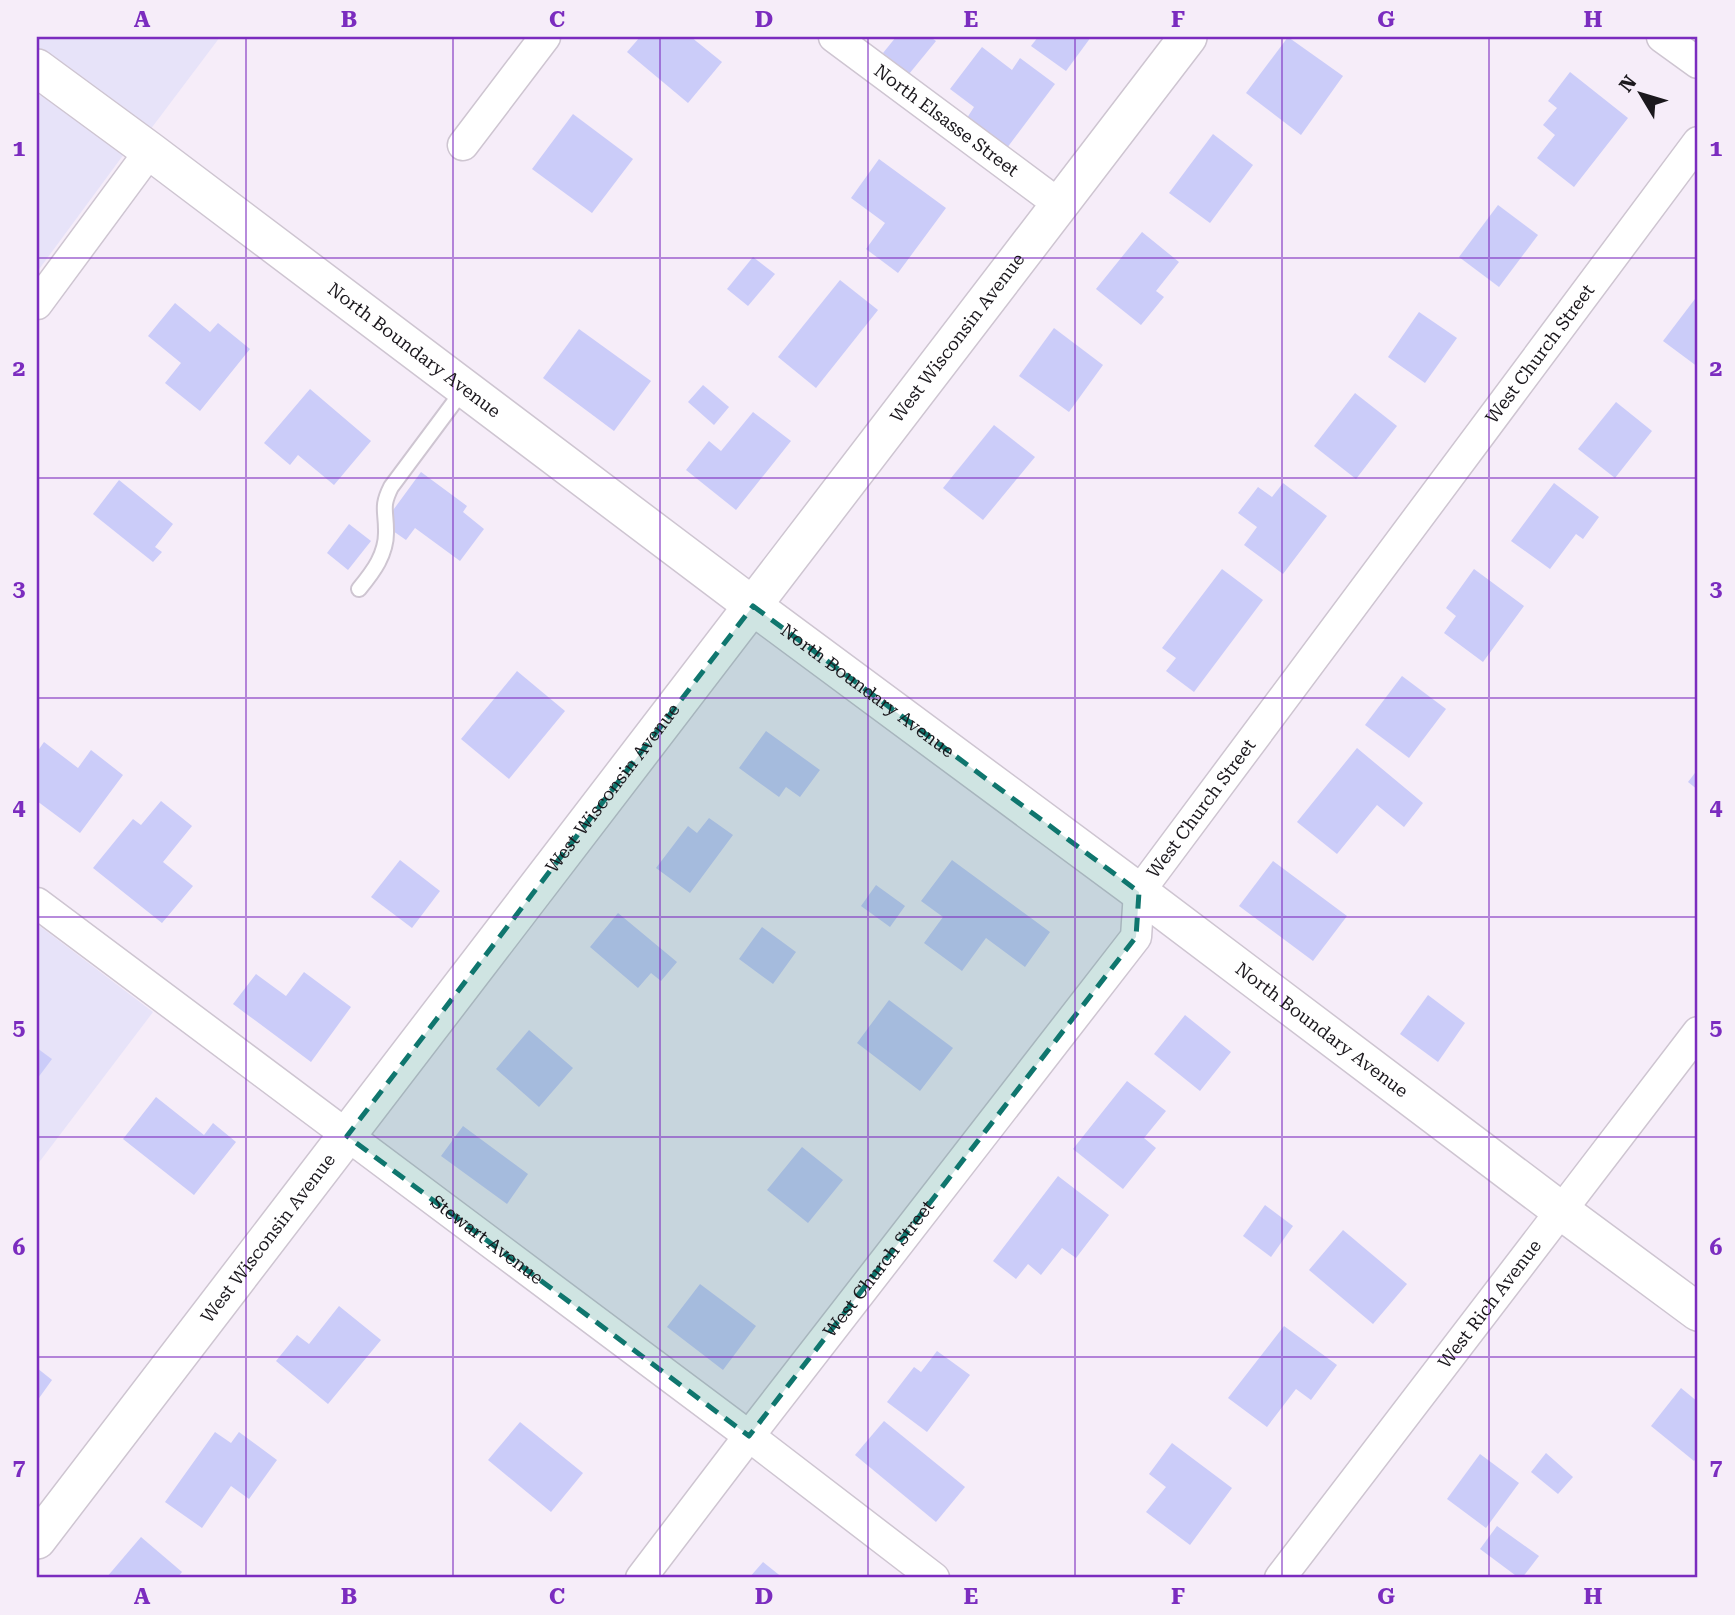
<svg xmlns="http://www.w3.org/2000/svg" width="1735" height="1615" viewBox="0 0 1735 1615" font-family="'Roboto Serif',serif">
  <rect width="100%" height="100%" fill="#f6edf9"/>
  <g fill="#e7e3f9">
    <polygon points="37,37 220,37 150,130 37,47"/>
    <polygon points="37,89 124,154 37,272"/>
    <polygon points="37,924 153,1012 37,1165"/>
  </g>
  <g fill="#cbccf9">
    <polygon points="640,37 691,37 722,62 688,103 627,52"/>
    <polygon points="896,37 930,37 936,41 909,74 883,53"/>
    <polygon points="1038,37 1091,37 1066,71 1031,46"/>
    <polygon points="1288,37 1343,76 1301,135 1246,93"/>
    <polygon points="982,47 1012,70 1020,58 1055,84 1007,148 967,118 974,107 950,89"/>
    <polygon points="1570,72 1628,118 1574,187 1537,158 1555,135 1543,125 1557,108 1548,101"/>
    <polygon points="573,114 633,159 592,213 532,169"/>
    <polygon points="1213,134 1253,165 1210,223 1169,193"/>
    <polygon points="879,159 946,208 898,273 866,249 885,223 851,198"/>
    <polygon points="1498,205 1538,235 1499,287 1459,257"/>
    <polygon points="1142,232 1179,262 1156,291 1164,297 1141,325 1096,289"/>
    <polygon points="753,257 775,274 748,306 727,289"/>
    <polygon points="840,280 878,310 816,388 778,357"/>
    <polygon points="1698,295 1698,367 1663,341"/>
    <polygon points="175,303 210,332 218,323 250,349 200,411 165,383 181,363 148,336"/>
    <polygon points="1419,312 1457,338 1425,383 1388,357"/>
    <polygon points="1054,328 1103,365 1069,412 1019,376"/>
    <polygon points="579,329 651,381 614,431 543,378"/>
    <polygon points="703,385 729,407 714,425 688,402"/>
    <polygon points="310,389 371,441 334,485 298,455 290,465 264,443"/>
    <polygon points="1355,393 1397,426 1356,479 1314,446"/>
    <polygon points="1616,402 1652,431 1615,478 1578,449"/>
    <polygon points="753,412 791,441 736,510 686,470 709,441 721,451"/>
    <polygon points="994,425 1035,457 983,520 943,488"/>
    <polygon points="421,472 467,506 463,512 484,529 460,561 415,528 406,540 383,524"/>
    <polygon points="119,480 173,524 155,547 162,552 153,562 93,514"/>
    <polygon points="1283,483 1327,516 1283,574 1244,545 1257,527 1238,513 1258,487 1272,497"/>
    <polygon points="1554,483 1599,517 1583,539 1576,534 1550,569 1511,541"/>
    <polygon points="349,524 371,541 348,570 327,553"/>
    <polygon points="1222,569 1263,600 1194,692 1166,671 1176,658 1162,648"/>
    <polygon points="1474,569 1524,606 1483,662 1444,633 1456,616 1446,608"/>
    <polygon points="517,671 565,711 509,779 461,739"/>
    <polygon points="1402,676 1446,709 1409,758 1365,725"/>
    <polygon points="766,731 820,770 800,797 786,787 779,797 739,768"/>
    <polygon points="44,742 78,768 91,750 123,775 80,833 37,801 37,752"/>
    <polygon points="1357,748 1423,803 1404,827 1377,805 1337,854 1297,822"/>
    <polygon points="1698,769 1698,790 1688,782"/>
    <polygon points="161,801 192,826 163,862 193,886 162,923 93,868 133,819 141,825"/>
    <polygon points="709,818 733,835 690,893 656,868 688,826 697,833"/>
    <polygon points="400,860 440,891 412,928 371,897"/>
    <polygon points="952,860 1050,932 1025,967 986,938 962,971 924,943 943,917 921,901"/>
    <polygon points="1273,861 1347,916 1313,961 1239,906"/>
    <polygon points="876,885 905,906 890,927 861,906"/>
    <polygon points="618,913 677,962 661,981 651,973 638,988 590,947"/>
    <polygon points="762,927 796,952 773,984 739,959"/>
    <polygon points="304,972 351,1007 311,1062 233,1004 256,974 286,996"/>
    <polygon points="1428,995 1465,1023 1438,1062 1400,1034"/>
    <polygon points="889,1000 953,1048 920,1091 857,1043"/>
    <polygon points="1185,1015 1231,1052 1200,1091 1154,1054"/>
    <polygon points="529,1030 573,1068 539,1107 496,1069"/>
    <polygon points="37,1048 52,1059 37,1079"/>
    <polygon points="1127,1081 1166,1111 1144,1138 1156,1148 1123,1189 1073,1149"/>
    <polygon points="156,1097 204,1135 213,1123 236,1142 194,1195 123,1139"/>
    <polygon points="463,1126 528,1174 507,1204 441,1156"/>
    <polygon points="802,1147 843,1180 808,1223 767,1190"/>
    <polygon points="1058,1176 1109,1215 1076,1258 1062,1248 1041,1275 1028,1264 1016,1279 993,1261"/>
    <polygon points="1265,1205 1293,1226 1271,1257 1243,1236"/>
    <polygon points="1343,1230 1407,1284 1373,1324 1309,1270"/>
    <polygon points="700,1284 756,1326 723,1370 667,1327"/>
    <polygon points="339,1306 381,1340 328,1404 276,1361 297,1335 309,1344"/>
    <polygon points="1284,1326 1337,1365 1311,1400 1296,1389 1267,1427 1228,1398"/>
    <polygon points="937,1351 970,1375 927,1432 887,1402 914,1367 921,1372"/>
    <polygon points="37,1368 52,1380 37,1401"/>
    <polygon points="1681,1388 1698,1402 1698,1456 1694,1461 1651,1426"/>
    <polygon points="884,1421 965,1487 936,1522 855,1455"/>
    <polygon points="520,1422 583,1473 551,1512 488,1460"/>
    <polygon points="215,1432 231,1443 239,1432 277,1460 249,1499 231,1486 202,1528 165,1502"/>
    <polygon points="1172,1443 1232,1488 1190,1545 1146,1512 1166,1487 1149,1474"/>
    <polygon points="1546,1453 1573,1477 1558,1494 1531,1472"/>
    <polygon points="1480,1454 1519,1483 1486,1528 1447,1499"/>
    <polygon points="1497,1526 1539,1556 1522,1578 1519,1578 1480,1549"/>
    <polygon points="141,1537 182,1572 177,1578 106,1578"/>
    <polygon points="763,1562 783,1578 749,1578"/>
  </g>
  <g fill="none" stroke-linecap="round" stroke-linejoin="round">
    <g stroke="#cec5d1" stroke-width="18">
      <path id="service" d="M359 589C373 572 387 554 386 530 386 510 381 507 391 487L464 389"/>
    </g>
    <g stroke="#cec5d1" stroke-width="33">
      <g id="minor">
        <path id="s1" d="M834 37 1060 205"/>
        <polyline points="1662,37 1698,63"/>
        <polyline points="463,145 545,37"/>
        <polyline points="37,304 150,151"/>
        <path id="s2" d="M37 903 749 1436 934 1578"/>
        <path id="s3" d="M641 1578 749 1436 1136 937 1139 892 1698 142"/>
        <path id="s4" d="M1280 1578 1698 1032"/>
      </g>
    </g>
    <g stroke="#cec5d1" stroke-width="40">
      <g id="tertiary">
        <path id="s5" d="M37 68 150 151 753 606 1139 892 1560 1210 1698 1312"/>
        <path id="s6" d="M37 1540 1188 37"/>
      </g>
    </g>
    <use href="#service" stroke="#fff" stroke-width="14"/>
    <use href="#minor" stroke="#fff" stroke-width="30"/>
    <use href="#tertiary" stroke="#fff" stroke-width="37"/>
  </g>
  <path fill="#0f766e" fill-opacity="0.2" stroke="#0f766e" stroke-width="5" stroke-dasharray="14 9" stroke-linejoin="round" d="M753 606 1139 892 1136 937 749 1436 347 1136Z"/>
  <path fill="none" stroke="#7b2cbf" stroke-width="2" stroke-opacity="0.55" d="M246 37V1578M453 37V1578M660 37V1578M868 37V1578M1075 37V1578M1282 37V1578M1489 37V1578M37 258H1698M37 478H1698M37 698H1698M37 917H1698M37 1137H1698M37 1357H1698"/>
  <g text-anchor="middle" stroke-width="6" stroke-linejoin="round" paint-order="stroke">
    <g font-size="18" fill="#1b181d" stroke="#f6edf9">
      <text dy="6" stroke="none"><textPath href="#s1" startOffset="140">North Elsasse Street</textPath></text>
      <text dy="6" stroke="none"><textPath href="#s6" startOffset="1514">West Wisconsin Avenue</textPath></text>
      <text dy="6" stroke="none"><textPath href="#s5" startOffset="471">North Boundary Avenue</textPath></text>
      <text dy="6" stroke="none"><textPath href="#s3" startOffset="1526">West Church Street</textPath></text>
      <text dy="6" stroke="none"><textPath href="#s5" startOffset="1038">North Boundary Avenue</textPath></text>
      <text dy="6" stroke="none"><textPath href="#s6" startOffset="947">West Wisconsin Avenue</textPath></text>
      <text dy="6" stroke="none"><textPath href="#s3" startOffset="959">West Church Street</textPath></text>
      <text dy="6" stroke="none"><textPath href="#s5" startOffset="1605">North Boundary Avenue</textPath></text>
      <text dy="6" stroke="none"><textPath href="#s6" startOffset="380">West Wisconsin Avenue</textPath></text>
      <text dy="6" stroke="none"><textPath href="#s2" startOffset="562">Stewart Avenue</textPath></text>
      <text dy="6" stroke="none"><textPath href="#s3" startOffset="390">West Church Street</textPath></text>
      <text dy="6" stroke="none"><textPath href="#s4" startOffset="345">West Rich Avenue</textPath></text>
    </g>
  </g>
  <rect width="1735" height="1615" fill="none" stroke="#f6edf9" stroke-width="77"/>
  <g transform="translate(1641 94) rotate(308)" stroke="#f6edf9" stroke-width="5" paint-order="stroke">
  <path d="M0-5L12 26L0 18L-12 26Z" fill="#1b181d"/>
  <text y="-10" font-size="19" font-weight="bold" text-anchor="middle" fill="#1b181d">N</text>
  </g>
  <rect x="38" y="38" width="1658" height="1538" fill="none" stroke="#7b2cbf" stroke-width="2.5"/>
  <g font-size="23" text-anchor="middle" font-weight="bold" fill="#7b2cbf">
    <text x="142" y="27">A</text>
    <text x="349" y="27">B</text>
    <text x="557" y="27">C</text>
    <text x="764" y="27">D</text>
    <text x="971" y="27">E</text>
    <text x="1178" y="27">F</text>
    <text x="1386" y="27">G</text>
    <text x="1593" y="27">H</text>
    <text x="19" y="156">1</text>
    <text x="1716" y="156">1</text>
    <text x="19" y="376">2</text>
    <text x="1716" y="376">2</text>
    <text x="19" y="596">3</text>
    <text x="1716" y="596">3</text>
    <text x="19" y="815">4</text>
    <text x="1716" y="815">4</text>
    <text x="19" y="1035">5</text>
    <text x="1716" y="1035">5</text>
    <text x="19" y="1255">6</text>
    <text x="1716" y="1255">6</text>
    <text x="19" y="1475">7</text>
    <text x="1716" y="1475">7</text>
    <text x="142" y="1604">A</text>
    <text x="349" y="1604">B</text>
    <text x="557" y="1604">C</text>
    <text x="764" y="1604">D</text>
    <text x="971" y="1604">E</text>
    <text x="1178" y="1604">F</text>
    <text x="1386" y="1604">G</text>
    <text x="1593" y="1604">H</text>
  </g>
</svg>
